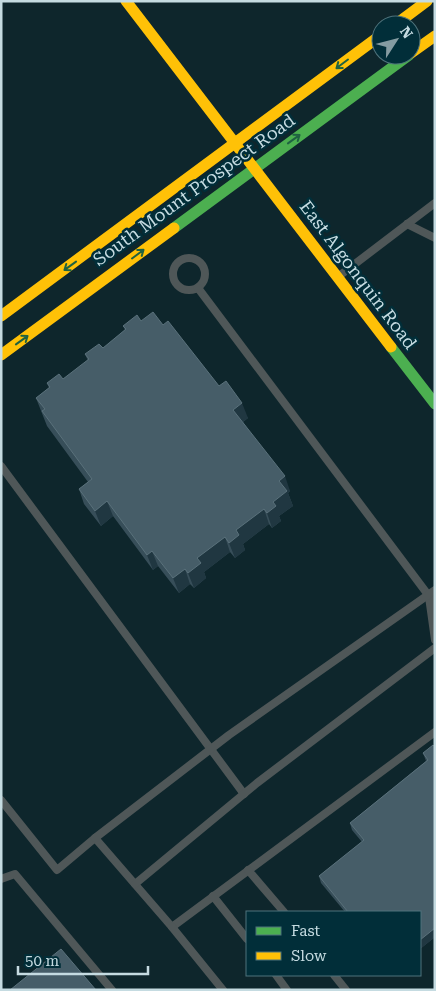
<svg xmlns="http://www.w3.org/2000/svg" width="436" height="991" viewBox="0 0 436 991" font-family="'Roboto Serif',serif">
  <rect width="100%" height="100%" fill="#0e262c"/>
  <g fill="none" stroke-linecap="round" stroke-linejoin="round">
    <g stroke="#4f5758" stroke-width="8">
      <polyline points="407,224 435,238"/>
      <circle cx="189" cy="274" r="16"/>
      <polyline points="339,276 435,203"/>
      <polyline points="198,288 435,604"/>
      <polyline points="1,466 244,794"/>
      <polyline points="429,597 435,640"/>
      <polyline points="1,800 57,870 95,838 172,927 435,732"/>
      <polyline points="95,838 229,735 435,590"/>
      <polyline points="248,870 284,912"/>
      <polyline points="1,879 15,874 112,990"/>
      <polyline points="135,884 257,783 435,648"/>
      <polyline points="213,896 247,939"/>
      <polyline points="172,927 223,990"/>
      <polyline points="276,975 287,990"/>
      <polyline points="334,975 346,990"/>
    </g>
    <g stroke="#4caf50" stroke-width="11">
      <polyline points="174,228 409,55"/>
      <polyline points="391,347 435,404"/>
    </g>
    <g stroke="#ffc107" stroke-width="11">
      <polyline points="126,1 391,347"/>
      <polyline points="395,25 427,1"/>
      <polyline points="411,53 435,36"/>
      <polyline points="1,316 381,35"/>
      <polyline points="1,355 174,228"/>
    </g>
  </g>
  <g fill="#374e59">
    <polygon points="141,321 163,325 248,418 243,422 290,491 288,493 293,506 279,516 281,521 272,528 269,524 243,544 245,550 235,558 230,552 204,572 206,578 194,588 190,584 179,593 158,566 153,570 113,516 101,526 84,504 79,489 88,482 47,426 36,398 49,388 47,383 63,379 88,361 85,354 103,348 125,330 123,326"/>
    <polygon points="435,747 435,937 420,949 420,912 345,912 321,883 319,876 362,842 352,830 350,823 426,761 423,753"/>
  </g>
  <g fill="#203741">
    <polygon points="242,403 248,418 239,425 233,410"/>
    <polygon points="285,476 290,491 288,493 293,506 279,516 281,521 272,528 267,513 273,502 279,481"/>
    <polygon points="107,501 113,516 101,526 95,511"/>
    <polygon points="264,509 269,524 243,544 245,550 235,558 229,543 236,530"/>
    <polygon points="225,537 230,552 204,572 206,578 194,588 188,573 197,558"/>
    <polygon points="152,551 158,566 153,570 147,555"/>
    <polygon points="185,569 190,584 179,593 173,578"/>
    <polygon points="435,928 435,937 420,949 420,940"/>
  </g>
  <g fill="#465d68" stroke="#5a717b">
    <polygon points="153,312 163,325 168,321 219,386 226,381 242,403 233,410 285,476 279,481 287,491 273,502 276,506 267,513 264,509 236,530 239,535 229,543 225,537 197,558 201,563 188,573 185,569 173,578 152,551 147,555 107,501 95,511 79,489 92,479 42,411 45,409 36,398 50,387 47,383 59,374 63,379 89,359 85,354 99,344 103,348 126,329 123,326 137,315 141,321"/>
    <polygon points="433,745 435,747 435,928 420,940 420,912 348,912 319,876 364,840 350,823 428,760 423,753"/>
    <polygon points="61,949 96,990 10,990"/>
  </g>
  <defs><path id="oneway-shaft" d="M-6 0H5M1.5-3L5.5 0L1.5 3" fill="none" stroke-width="1.6" stroke-linecap="round" stroke-linejoin="round" transform="scale(1.25)"/></defs>
  <g stroke="#1f6242">
    <use href="#oneway-shaft" transform="translate(342 64) rotate(143)"/>
    <use href="#oneway-shaft" transform="translate(294 139) rotate(-36)"/>
    <use href="#oneway-shaft" transform="translate(138 254) rotate(-37)"/>
    <use href="#oneway-shaft" transform="translate(70 266) rotate(144)"/>
    <use href="#oneway-shaft" transform="translate(22 340) rotate(-36)"/>
  </g>
  <g text-anchor="middle" stroke-width="5" stroke-linejoin="round" paint-order="stroke">
    <g font-size="18" fill="#c5dbe1" stroke="#012e39">
      <text transform="translate(194 190) rotate(-36)" y="6">South Mount Prospect Road</text>
      <text transform="translate(358 275) rotate(53)" y="6">East Algonquin Road</text>
    </g>
  </g>
  <rect width="436" height="991" fill="none" stroke="#c5dbe1" stroke-width="5"/>
  <rect x="246" y="911" width="175" height="65" fill="#012e39" stroke="#4f737c"/>
  <rect x="256" y="927" width="25" height="8" fill="#4caf50" stroke="#4f737c"/>
  <text x="291" y="936" font-size="15" fill="#c5dbe1">Fast</text>
  <rect x="256" y="952" width="25" height="8" fill="#ffc107" stroke="#4f737c"/>
  <text x="291" y="961" font-size="15" fill="#c5dbe1">Slow</text>
  <g transform="translate(396 40) rotate(54)"><circle r="24" fill="#012e39" stroke="#4f737c"/>
  <path d="M0-4L9 19L0 12L-9 19Z" fill="#859ca2"/>
  <text y="-8" font-size="14" font-weight="bold" text-anchor="middle" fill="#c5dbe1">N</text>
  </g>
  <path d="M18 966v8h130v-8" fill="none" stroke="#c5dbe1" stroke-width="2.5"/>
  <text x="25" y="966" font-size="15" fill="#c5dbe1" stroke="#012e39" stroke-width="4" paint-order="stroke">50 m</text>
</svg>
